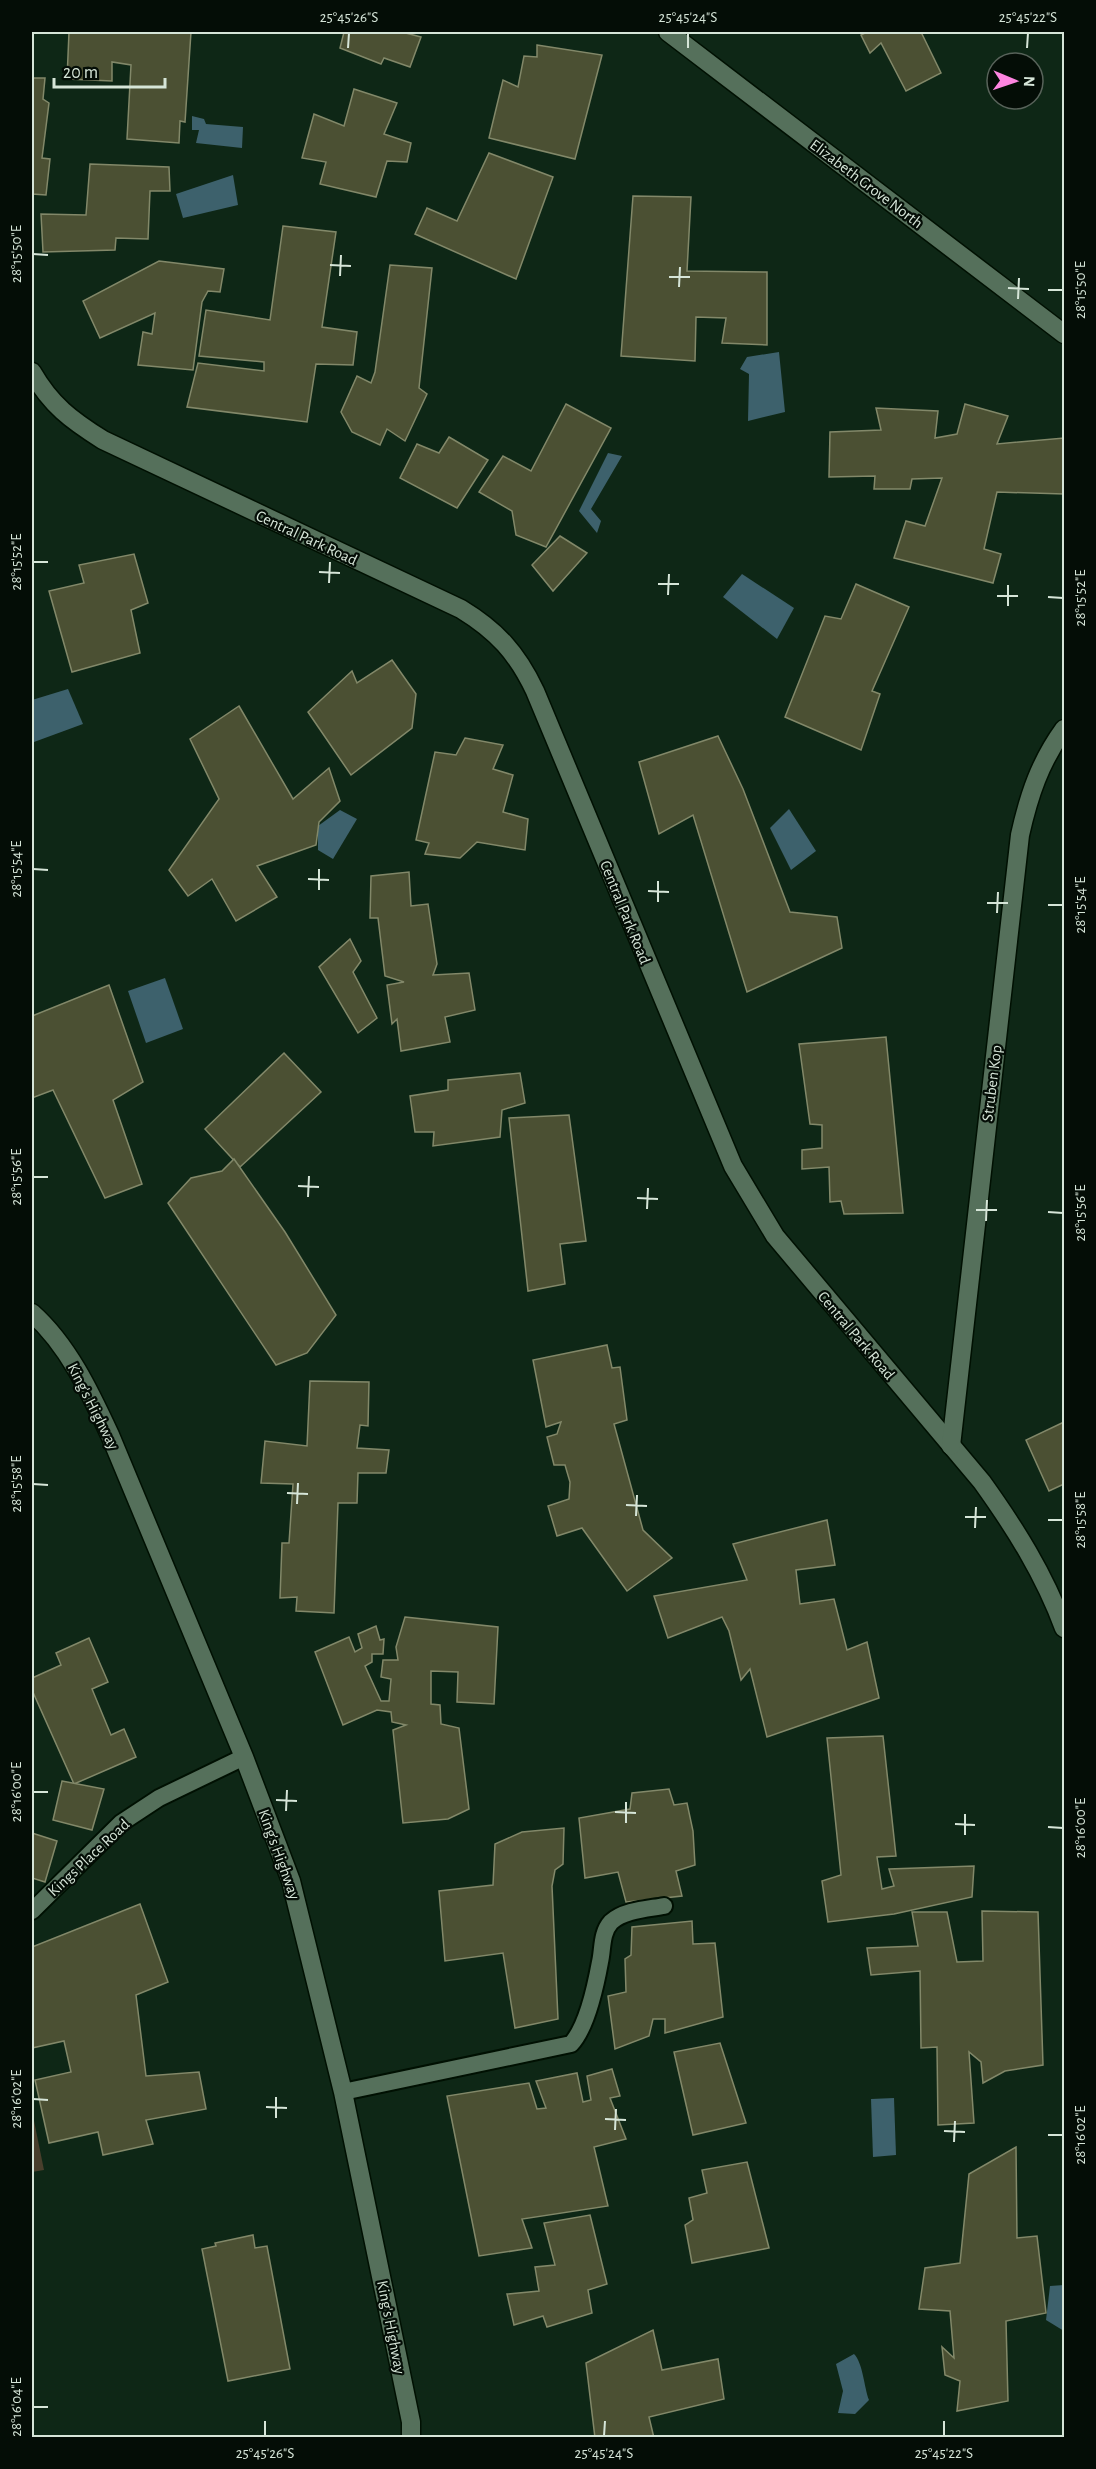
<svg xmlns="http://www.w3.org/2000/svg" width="1096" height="2469" viewBox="0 0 1096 2469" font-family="'Alegreya Sans',sans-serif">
  <rect width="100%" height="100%" fill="#0e2716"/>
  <polygon fill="#493f2c" points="32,2111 44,2170 32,2172"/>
  <g fill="#3d616c">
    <polygon points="192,116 204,119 206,124 243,127 242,148 196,143 199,130 192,130"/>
    <polygon points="233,175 238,205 183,218 176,194"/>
    <polygon points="779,352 785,412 748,421 749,374 740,369 747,357"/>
    <polygon points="608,453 622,456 591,509 601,521 597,533 579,511"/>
    <polygon points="742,574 794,608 777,639 723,597"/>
    <polygon points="68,689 83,724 34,742 32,734 32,700"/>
    <polygon points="789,809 816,851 791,870 770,828"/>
    <polygon points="340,810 357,819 333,859 318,850 318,826"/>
    <polygon points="165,978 183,1029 146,1043 128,991"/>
    <polygon points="894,2098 896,2155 873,2157 871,2099"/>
    <polygon points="1064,2285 1064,2331 1046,2320 1050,2286"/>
    <path d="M854 2354C863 2363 864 2387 869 2400L855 2414 838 2413 843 2391 836 2364Z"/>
  </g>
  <g fill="#4b5033" stroke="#828869" stroke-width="1.5">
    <polygon points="69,32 191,32 185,122 180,121 179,143 127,139 131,65 112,62 112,81 67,79"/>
    <polygon points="344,32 407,32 406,33 421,37 410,67 384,58 381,64 340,48"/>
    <polygon points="867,32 921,32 941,73 906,91 881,43 870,53 861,35"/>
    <polygon points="537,45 602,55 575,159 489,138 503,80 518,87 524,56 537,57"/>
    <polygon points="32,78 45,78 43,99 49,103 42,158 50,159 46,195 32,194"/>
    <polygon points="354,89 397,103 384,134 411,143 407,162 387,161 376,197 320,184 326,162 302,158 314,114 344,126"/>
    <polygon points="489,153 553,177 516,279 415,234 427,208 457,221"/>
    <polygon points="90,164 169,167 170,191 150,191 148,239 116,238 115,250 43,252 41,214 86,215"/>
    <polygon points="633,196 691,197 687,271 767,272 767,345 722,343 726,318 696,317 695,361 621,356"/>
    <polygon points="283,226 336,232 322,327 357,332 353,365 316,364 307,422 187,407 198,363 264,371 264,362 199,356 206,310 270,320"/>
    <polygon points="159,261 224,269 220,292 208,291 202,302 193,370 138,365 143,332 152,334 155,313 100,338 83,301"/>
    <polygon points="390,265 432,268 419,388 427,394 405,441 387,429 380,445 352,432 341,412 357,376 371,383 375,372"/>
    <polygon points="566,404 611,428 546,547 516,535 512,511 479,492 503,456 531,471"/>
    <polygon points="965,404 1008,416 997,444 1064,438 1064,494 997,492 984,549 1001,554 993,583 894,558 906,521 925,526 942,478 912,479 910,489 874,489 875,476 829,477 830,432 881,430 876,408 938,411 935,438 957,434"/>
    <polygon points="449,437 488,460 457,508 400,478 417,444 439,453"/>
    <polygon points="560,536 587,553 553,591 532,565"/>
    <polygon points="134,554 148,603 131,610 140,653 72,672 49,591 84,583 79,565"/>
    <polygon points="856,584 909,607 872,691 880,694 861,750 785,717 825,616 841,619"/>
    <polygon points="392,660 416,694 412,728 351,775 308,712 352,671 357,683"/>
    <polygon points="239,706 293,799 329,768 340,801 319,822 316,845 257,866 277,897 236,921 212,879 188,896 169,870 219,799 190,739"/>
    <polygon points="718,736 743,789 790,912 837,917 842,948 747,992 693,815 659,834 639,762"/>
    <polygon points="465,738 503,745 493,769 513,775 503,812 528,819 525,850 477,842 460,858 425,854 429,843 416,840 435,752 456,755"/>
    <polygon points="409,872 411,906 428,904 437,964 433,975 469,973 475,1010 445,1017 450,1042 401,1051 397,1019 392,1024 387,985 404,982 385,976 378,918 370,918 371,876"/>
    <polygon points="350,939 361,961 353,972 377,1018 358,1033 319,967"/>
    <polygon points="109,985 143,1082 113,1100 142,1184 105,1198 53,1090 32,1098 32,1016"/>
    <polygon points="886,1037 903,1213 844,1214 841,1201 830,1202 829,1167 802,1169 802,1150 822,1148 822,1125 810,1124 799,1044"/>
    <polygon points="284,1053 321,1092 240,1167 205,1129"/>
    <polygon points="520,1073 525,1103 502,1110 500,1137 433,1146 434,1132 415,1132 410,1096 448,1090 448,1080"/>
    <polygon points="569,1115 586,1241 560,1244 565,1284 528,1291 509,1118"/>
    <polygon points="234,1159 285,1232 336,1315 307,1353 276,1365 168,1203 191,1178 222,1171"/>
    <polygon points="607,1345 612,1368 620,1367 627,1420 614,1424 643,1530 672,1558 627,1591 582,1528 557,1536 548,1506 569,1499 570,1482 565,1465 554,1465 547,1437 557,1434 561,1422 546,1427 533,1360"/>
    <polygon points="310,1381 369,1382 368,1426 360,1425 357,1448 389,1450 386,1473 358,1473 357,1503 338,1503 334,1613 296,1611 297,1597 280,1598 282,1543 289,1543 293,1484 261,1483 265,1441 307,1446"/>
    <polygon points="1064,1422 1064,1484 1049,1491 1026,1440"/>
    <polygon points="827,1520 835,1565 796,1570 800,1604 834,1599 847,1650 867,1642 879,1698 767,1737 750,1669 741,1680 729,1631 722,1617 668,1638 654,1596 747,1580 733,1544"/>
    <polygon points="405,1617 498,1627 494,1704 457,1702 458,1672 431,1671 431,1704 440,1705 441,1724 459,1728 469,1809 448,1819 403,1823 393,1730 406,1725 392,1722 391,1712 377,1710 343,1725 315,1652 349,1637 355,1652 362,1648 358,1634 376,1626 380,1640 384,1639 383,1654 372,1654 372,1662 365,1666 381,1701 389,1701 391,1679 381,1677 383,1660 398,1660 396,1647"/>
    <polygon points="89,1638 108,1682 92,1689 111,1735 124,1729 136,1757 74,1784 32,1690 32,1678 61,1665 56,1653"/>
    <polygon points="883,1736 896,1856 877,1857 882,1889 894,1886 889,1869 974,1866 972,1897 894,1914 828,1922 822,1881 841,1875 827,1738"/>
    <polygon points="62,1781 104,1789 92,1830 53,1820"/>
    <polygon points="669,1789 674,1805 687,1803 693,1831 695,1865 676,1871 682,1896 626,1902 618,1872 585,1878 579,1818 630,1809 632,1793"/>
    <polygon points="564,1828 563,1864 555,1870 552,1886 558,2019 515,2028 503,1953 445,1961 439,1891 493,1885 495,1844 522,1832"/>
    <polygon points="32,1833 57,1841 45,1882 32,1878"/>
    <polygon points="140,1904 168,1982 136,1995 146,2076 199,2072 206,2109 146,2120 153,2144 103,2155 98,2132 49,2143 35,2080 71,2072 64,2041 32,2048 32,1947"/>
    <polygon points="982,1911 1038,1912 1043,2065 1005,2071 983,2083 981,2062 969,2052 974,2123 938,2125 937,2047 921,2048 920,1971 871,1975 867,1948 918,1946 912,1912 947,1912 957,1962 983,1961"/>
    <polygon points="692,1921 693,1944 715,1943 723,2017 665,2033 665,2019 653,2019 649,2036 615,2049 608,1996 626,1992 625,1959 631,1955 632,1927"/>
    <polygon points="720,2043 746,2123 693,2135 674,2052"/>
    <polygon points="612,2069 620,2096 610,2098 626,2139 594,2147 608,2206 522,2219 532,2248 479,2256 447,2096 529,2083 537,2109 546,2108 536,2081 577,2073 583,2102 591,2100 587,2076"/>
    <polygon points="1016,2147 1017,2238 1037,2236 1046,2313 1006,2321 1008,2401 957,2411 960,2381 945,2375 942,2347 954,2358 950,2311 919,2309 925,2268 960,2263 969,2174"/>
    <polygon points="747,2162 769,2248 692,2263 685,2225 693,2220 689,2198 707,2193 702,2170"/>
    <polygon points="590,2215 607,2284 588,2290 592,2313 547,2327 543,2316 514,2325 507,2294 539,2291 535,2267 555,2265 544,2223"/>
    <polygon points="253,2235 255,2248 267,2246 290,2369 228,2381 202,2249 216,2246 215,2243"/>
    <polygon points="653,2330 662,2370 718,2359 724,2399 649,2417 654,2438 595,2438 586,2363"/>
  </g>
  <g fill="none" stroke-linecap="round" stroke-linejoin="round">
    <g stroke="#001002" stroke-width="20">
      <g id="lane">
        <polyline points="32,1911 121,1823 159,1798 244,1757"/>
        <path d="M343 2092 571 2044C587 2027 596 1984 600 1962 603 1949 601 1933 611 1922 624 1910 648 1909 664 1906"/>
      </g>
    </g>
    <g stroke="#001002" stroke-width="21">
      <g id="street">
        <polyline points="668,32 1064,334"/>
        <path d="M32 372C51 405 71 420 103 440L461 609C497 631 517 653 535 691L733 1166 775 1236 982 1482C1015 1528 1044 1574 1064 1628"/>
        <path d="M32 1313C68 1345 90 1392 110 1435L244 1757 291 1881 343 2092 411 2422V2438"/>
        <path d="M951 1446 1020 835C1029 795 1040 762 1064 729"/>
      </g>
    </g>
    <use href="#lane" stroke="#55705b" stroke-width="16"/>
    <use href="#street" stroke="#55705b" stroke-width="18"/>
  </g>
  <path fill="none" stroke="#d6e5d8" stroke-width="2" d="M348 48 349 33M688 48V33M1027 48 1028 33M33 254 48 255M330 265 351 266M340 276 341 255M669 277H690M679 287 680 267M1008 288 1029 289M1048 290H1063M1018 299 1019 278M33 562H48M319 572 340 573M329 583 330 562M658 584H679M668 595 669 574M997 596H1018M1048 597 1063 598M1008 606V585M33 869 48 870M308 879 329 880M319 890V869M648 891 669 892M658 902V881M987 903H1008M1048 905H1063M997 913 998 892M33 1177H48M298 1186 319 1187M308 1197 309 1176M637 1198 658 1199M647 1209 648 1188M976 1210H997M1048 1212 1063 1213M986 1221 987 1200M33 1484 48 1485M287 1493 308 1494M297 1504 298 1483M626 1505 647 1506M636 1516 637 1495M965 1517H986M1048 1520H1063M975 1528 976 1507M33 1792H48M276 1800 297 1801M286 1811 287 1790M615 1812 636 1813M626 1823V1802M955 1824 975 1825M1048 1827 1063 1828M965 1835V1814M33 2099 48 2100M266 2107 287 2108M276 2118V2097M605 2119 626 2120M615 2130 616 2109M944 2131 965 2132M1048 2135H1063M954 2142 955 2121M33 2407H48M265 2436V2421M604 2436 605 2421M944 2436V2421"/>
  <g text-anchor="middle" stroke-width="4.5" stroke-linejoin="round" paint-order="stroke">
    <g font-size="16" fill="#d6e5d8" stroke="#040d06">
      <text transform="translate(867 183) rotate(37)" y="6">Elizabeth Grove North</text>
      <text transform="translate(307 537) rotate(25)" y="6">Central Park Road</text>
      <text transform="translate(626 912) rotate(68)" y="6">Central Park Road</text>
      <text transform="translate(991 1083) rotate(-83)" y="6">Struben Kop</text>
      <text transform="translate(857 1335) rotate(50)" y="6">Central Park Road</text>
      <text transform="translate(94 1406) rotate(63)" y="6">King's Highway</text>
      <text transform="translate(280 1854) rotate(70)" y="6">King's Highway</text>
      <text transform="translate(88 1857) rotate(-43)" y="6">Kings Place Road</text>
      <text transform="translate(392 2327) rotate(79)" y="6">King's Highway</text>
    </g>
  </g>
  <rect width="1096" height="2469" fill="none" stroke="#040d06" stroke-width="66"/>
  <g transform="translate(1015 81) rotate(92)"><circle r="28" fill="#040d06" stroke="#58635a" stroke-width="1.5"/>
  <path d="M0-4.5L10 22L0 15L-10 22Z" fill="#fe85e0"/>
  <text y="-9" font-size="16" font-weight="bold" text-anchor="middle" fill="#d6e5d8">N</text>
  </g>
  <path d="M54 78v9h111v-9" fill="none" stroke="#d6e5d8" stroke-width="3"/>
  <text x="63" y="78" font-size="18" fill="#d6e5d8" stroke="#040d06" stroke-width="4.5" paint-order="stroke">20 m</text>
  <rect x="33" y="33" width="1030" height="2403" fill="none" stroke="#d6e5d8" stroke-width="2"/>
  <g font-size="15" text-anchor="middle" fill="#d6e5d8">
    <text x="349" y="22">25°45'26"S</text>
    <text x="688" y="22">25°45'24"S</text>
    <text x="1028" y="22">25°45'22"S</text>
    <text transform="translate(16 254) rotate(-90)" y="5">28°15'50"E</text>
    <text transform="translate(1080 290) rotate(-90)" y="5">28°15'50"E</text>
    <text transform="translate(16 562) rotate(-90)" y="5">28°15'52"E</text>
    <text transform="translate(1080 598) rotate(-90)" y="5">28°15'52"E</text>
    <text transform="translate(16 869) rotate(-90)" y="5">28°15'54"E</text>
    <text transform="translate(1080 905) rotate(-90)" y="5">28°15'54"E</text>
    <text transform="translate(16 1177) rotate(-90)" y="5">28°15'56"E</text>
    <text transform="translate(1080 1213) rotate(-90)" y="5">28°15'56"E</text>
    <text transform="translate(16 1484) rotate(-90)" y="5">28°15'58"E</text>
    <text transform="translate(1080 1520) rotate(-90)" y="5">28°15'58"E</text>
    <text transform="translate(16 1792) rotate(-90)" y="5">28°16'00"E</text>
    <text transform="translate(1080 1828) rotate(-90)" y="5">28°16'00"E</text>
    <text transform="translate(16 2099) rotate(-90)" y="5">28°16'02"E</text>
    <text transform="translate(1080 2135) rotate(-90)" y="5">28°16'02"E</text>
    <text transform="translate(16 2407) rotate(-90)" y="5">28°16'04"E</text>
    <text x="265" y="2458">25°45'26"S</text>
    <text x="604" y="2458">25°45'24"S</text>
    <text x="944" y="2458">25°45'22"S</text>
  </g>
</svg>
